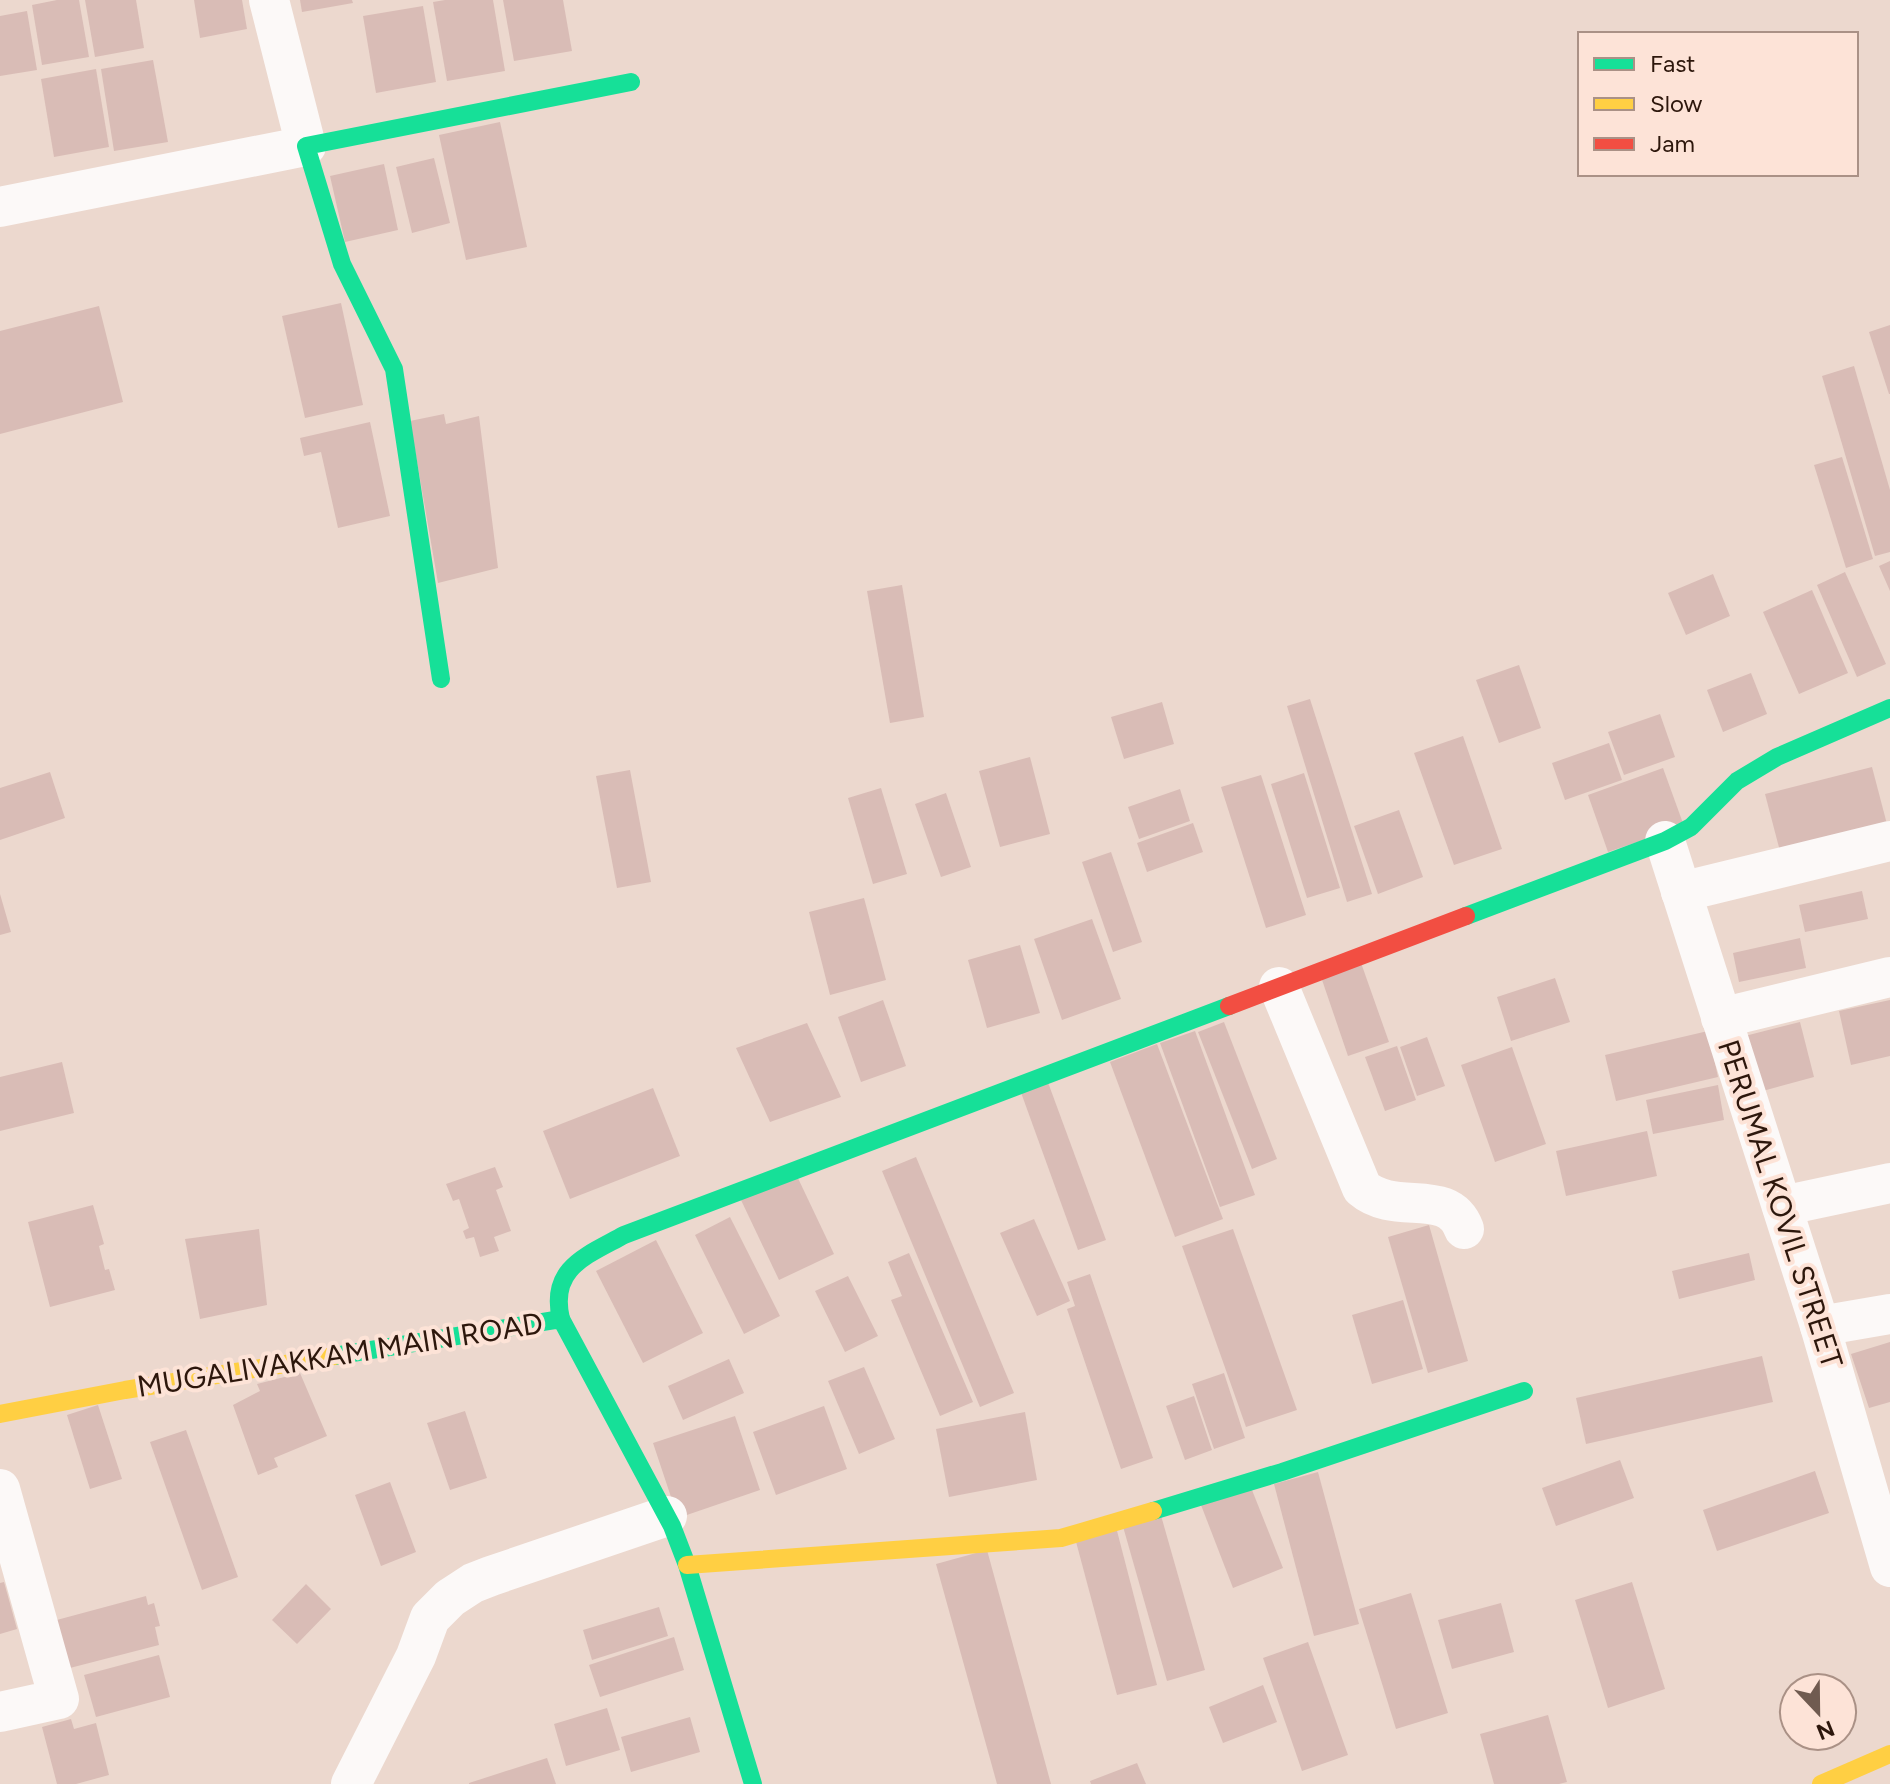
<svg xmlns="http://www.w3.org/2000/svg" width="1890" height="1784" viewBox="0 0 1890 1784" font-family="Figtree,sans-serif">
  <rect width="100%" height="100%" fill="#ecd8ce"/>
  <g fill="#d9bcb6">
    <polygon points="57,0 79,0 89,57 42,65 32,5"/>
    <polygon points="85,0 136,0 144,48 95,57"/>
    <polygon points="194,0 242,0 247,29 200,38"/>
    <polygon points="300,0 352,0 353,3 302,12"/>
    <polygon points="445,0 493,0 505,71 447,81 433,2"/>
    <polygon points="503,0 563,0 572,51 514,61"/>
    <polygon points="423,6 436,82 376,93 363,16"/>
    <polygon points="27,11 37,70 0,76 0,16"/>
    <polygon points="153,60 168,142 114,151 101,69"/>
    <polygon points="96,69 109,147 54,157 41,79"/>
    <polygon points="500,122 527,247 466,260 439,135"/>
    <polygon points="434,158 450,223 412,233 396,167"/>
    <polygon points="384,164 398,230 345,242 330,176"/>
    <polygon points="341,303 363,405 305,418 282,316"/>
    <polygon points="99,306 123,402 0,434 0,331"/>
    <polygon points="1890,325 1890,394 1889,394 1869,332"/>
    <polygon points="1854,366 1890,490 1890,552 1875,556 1822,376"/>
    <polygon points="444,414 446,424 479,416 498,568 438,583 410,421"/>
    <polygon points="370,422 390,516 338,528 321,452 304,456 300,438"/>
    <polygon points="1842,457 1873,559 1846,568 1814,465"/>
    <polygon points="1890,561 1890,591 1879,566"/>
    <polygon points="1845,572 1886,664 1857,677 1817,585"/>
    <polygon points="1713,574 1730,616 1686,635 1668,593"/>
    <polygon points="902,585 924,717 890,723 867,591"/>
    <polygon points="1812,590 1848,673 1799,694 1763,612"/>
    <polygon points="1519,665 1541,728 1499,743 1476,680"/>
    <polygon points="1751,673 1767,714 1723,732 1707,690"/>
    <polygon points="1310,699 1372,894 1347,902 1287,706"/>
    <polygon points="1162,702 1174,744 1124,759 1111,717"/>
    <polygon points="1660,714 1675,757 1624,775 1608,732"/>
    <polygon points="1463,736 1502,849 1454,865 1414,753"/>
    <polygon points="1609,743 1622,780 1565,800 1552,763"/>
    <polygon points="1030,757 1050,834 1000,847 979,771"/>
    <polygon points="1872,767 1888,828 1781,855 1765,794"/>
    <polygon points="1663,768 1684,826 1608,852 1588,795"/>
    <polygon points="630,770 651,882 617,888 596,776"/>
    <polygon points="50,772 65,818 0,840 0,788"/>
    <polygon points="1304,773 1340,888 1307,898 1271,784"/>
    <polygon points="1261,775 1306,915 1266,928 1221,787"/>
    <polygon points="881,788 907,874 873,884 848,798"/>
    <polygon points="1180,789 1190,821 1139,839 1128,807"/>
    <polygon points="946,793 971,867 941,877 915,804"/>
    <polygon points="1399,810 1423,877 1378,894 1354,826"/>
    <polygon points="1193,823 1203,852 1147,872 1137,843"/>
    <polygon points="1111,852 1142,942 1113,952 1082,862"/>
    <polygon points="1862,891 1868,919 1805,932 1799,905"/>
    <polygon points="0,894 11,932 0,935"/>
    <polygon points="864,898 886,980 830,995 809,912"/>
    <polygon points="1092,919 1121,999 1062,1020 1034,939"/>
    <polygon points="1800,938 1806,968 1739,982 1733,953"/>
    <polygon points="1020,945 1040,1013 987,1028 968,960"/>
    <polygon points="1360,960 1389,1042 1348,1056 1320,974"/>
    <polygon points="1555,978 1570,1022 1511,1041 1497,997"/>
    <polygon points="883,1000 906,1066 861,1082 838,1017"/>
    <polygon points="1890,1000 1890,1056 1851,1065 1839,1011"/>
    <polygon points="1224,1022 1277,1159 1252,1169 1198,1032"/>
    <polygon points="1800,1022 1814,1077 1759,1092 1745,1036"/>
    <polygon points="807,1023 841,1097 770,1122 736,1048"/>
    <polygon points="1195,1031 1255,1195 1220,1207 1160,1043"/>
    <polygon points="1708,1031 1718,1077 1616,1101 1605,1055"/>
    <polygon points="1427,1037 1445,1086 1417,1096 1400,1047"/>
    <polygon points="1157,1044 1223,1219 1175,1237 1110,1062"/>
    <polygon points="1397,1046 1416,1100 1385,1111 1365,1057"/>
    <polygon points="1512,1047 1546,1144 1495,1162 1461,1065"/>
    <polygon points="62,1062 74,1113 0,1131 0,1077"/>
    <polygon points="1046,1077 1106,1240 1078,1250 1019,1087"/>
    <polygon points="1718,1085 1724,1120 1653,1134 1646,1100"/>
    <polygon points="653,1088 680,1156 570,1199 543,1131"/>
    <polygon points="1647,1131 1657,1176 1566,1196 1556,1151"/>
    <polygon points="916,1157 1014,1393 980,1407 882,1171"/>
    <polygon points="495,1167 503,1187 496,1190 511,1231 494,1237 499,1251 480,1257 474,1237 466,1239 463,1231 469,1228 459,1199 453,1201 446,1184"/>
    <polygon points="796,1174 834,1254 779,1280 741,1200"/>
    <polygon points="93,1205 104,1244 99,1246 105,1270 109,1269 115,1290 50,1307 28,1222"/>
    <polygon points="730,1217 780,1316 744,1334 695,1235"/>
    <polygon points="1034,1219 1070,1301 1037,1316 1000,1233"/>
    <polygon points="1429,1225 1468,1361 1428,1373 1388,1237"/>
    <polygon points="259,1229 267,1305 200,1319 185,1239"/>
    <polygon points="1233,1229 1297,1410 1246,1427 1182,1246"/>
    <polygon points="656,1240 703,1333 643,1363 596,1271"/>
    <polygon points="909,1253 973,1402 940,1416 891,1300 902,1296 888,1262"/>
    <polygon points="1749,1253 1755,1280 1679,1299 1672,1271"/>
    <polygon points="1090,1274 1153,1458 1121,1469 1067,1309 1075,1306 1067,1282"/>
    <polygon points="848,1276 878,1336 845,1352 815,1291"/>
    <polygon points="1403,1300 1423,1369 1372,1384 1352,1315"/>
    <polygon points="1890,1342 1890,1402 1869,1408 1851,1354"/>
    <polygon points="1762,1356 1773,1402 1586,1444 1576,1398"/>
    <polygon points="729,1359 744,1393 683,1420 668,1386"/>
    <polygon points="864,1367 895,1439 859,1454 828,1381"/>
    <polygon points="300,1373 327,1436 274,1458 278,1467 258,1475 233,1405 260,1391 257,1384"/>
    <polygon points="1224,1373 1245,1438 1214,1449 1192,1384"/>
    <polygon points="1194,1396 1212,1450 1185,1460 1166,1406"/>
    <polygon points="98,1405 122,1479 90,1489 67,1415"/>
    <polygon points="824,1406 847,1469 776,1495 753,1432"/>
    <polygon points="465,1411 487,1478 450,1490 427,1423"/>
    <polygon points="1025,1412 1037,1480 949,1497 936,1429"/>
    <polygon points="735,1416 760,1490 678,1518 653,1443"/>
    <polygon points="186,1430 238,1577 202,1590 150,1442"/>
    <polygon points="1620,1460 1634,1498 1556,1526 1542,1488"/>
    <polygon points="1815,1471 1829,1513 1717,1551 1703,1510"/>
    <polygon points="1318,1472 1359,1624 1314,1636 1274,1484"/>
    <polygon points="390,1482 416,1552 381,1566 355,1495"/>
    <polygon points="1250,1485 1283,1568 1233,1588 1201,1505"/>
    <polygon points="1160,1512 1205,1670 1167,1681 1122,1523"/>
    <polygon points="1116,1527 1157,1685 1117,1695 1075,1538"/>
    <polygon points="987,1550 1051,1784 997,1784 936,1564"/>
    <polygon points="4,1582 17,1629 0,1634 0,1583"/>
    <polygon points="1632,1582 1665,1689 1608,1708 1575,1600"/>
    <polygon points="306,1584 331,1609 297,1644 272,1620"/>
    <polygon points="1411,1593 1448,1713 1396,1729 1359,1609"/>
    <polygon points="146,1596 148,1605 154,1603 160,1626 155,1627 159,1645 66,1669 53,1621"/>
    <polygon points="1501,1603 1514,1652 1452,1669 1438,1620"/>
    <polygon points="659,1607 668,1636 592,1660 583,1630"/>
    <polygon points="674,1637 684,1670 600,1697 589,1665"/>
    <polygon points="1308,1642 1348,1755 1302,1771 1263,1658"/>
    <polygon points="159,1655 170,1697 96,1717 84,1675"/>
    <polygon points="1263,1685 1277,1722 1223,1743 1209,1707"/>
    <polygon points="607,1708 620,1750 566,1766 554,1724"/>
    <polygon points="1548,1715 1567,1782 1559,1784 1494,1784 1480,1734"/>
    <polygon points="690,1717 700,1752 631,1772 621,1737"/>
    <polygon points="71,1719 74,1729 96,1723 109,1775 76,1784 57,1784 42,1727"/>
    <polygon points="547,1758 556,1784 469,1784 469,1783"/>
    <polygon points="1137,1763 1146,1784 1091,1784 1090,1781"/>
  </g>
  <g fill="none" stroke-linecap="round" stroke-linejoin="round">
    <g stroke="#fcf9f8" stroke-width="40">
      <polyline points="0,207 306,146 269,0"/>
      <polyline points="1665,841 1820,1326 1890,1567"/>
      <polyline points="1681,892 1890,841"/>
      <path d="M1279 987 1362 1188C1396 1217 1448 1186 1464 1229"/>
      <polyline points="1721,1018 1890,977"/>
      <polyline points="1782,1206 1890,1183"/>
      <polyline points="1820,1326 1890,1314"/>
      <polyline points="0,1489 59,1699 0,1712"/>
      <polyline points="351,1784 416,1656 430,1618 450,1598 473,1583 491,1576 667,1516"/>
    </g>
    <g stroke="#16e098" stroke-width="18">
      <polyline points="441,679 394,369 342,264 306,146 631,82"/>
      <polyline points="1466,916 1665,841 1691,827 1737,781 1777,757 1890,708"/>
      <path d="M561 1319C549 1268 586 1256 624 1235L1229 1006"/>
      <polyline points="334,1356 561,1319 672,1526 687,1565 753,1784"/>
      <polyline points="1153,1511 1282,1472 1524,1391"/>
    </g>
    <g stroke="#ffcf43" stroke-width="18">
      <polyline points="0,1414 125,1390 334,1356"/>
      <polyline points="687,1565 1061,1538 1153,1511"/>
      <polyline points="1821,1784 1890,1754"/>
    </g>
    <polyline stroke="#f24e42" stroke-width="18" points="1229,1006 1466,916"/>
  </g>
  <g text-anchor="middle" stroke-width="8" stroke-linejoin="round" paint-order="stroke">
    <g font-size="30" fill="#2d170c" stroke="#fde3d7">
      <text transform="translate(1780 1204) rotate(72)" y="10">PERUMAL KOVIL STREET</text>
      <text transform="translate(340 1355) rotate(-9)" y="10">MUGALIVAKKAM MAIN ROAD</text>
    </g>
  </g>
  <rect x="1578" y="32" width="280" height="144" fill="#fde3d7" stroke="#aa9186" stroke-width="2"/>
  <rect x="1594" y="58" width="40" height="12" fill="#16e098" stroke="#aa9186" stroke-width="2"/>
  <text x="1650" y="72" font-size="24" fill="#2d170c">Fast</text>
  <rect x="1594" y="98" width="40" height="12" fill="#ffcf43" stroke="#aa9186" stroke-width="2"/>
  <text x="1650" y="112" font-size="24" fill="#2d170c">Slow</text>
  <rect x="1594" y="138" width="40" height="12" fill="#f24e42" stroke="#aa9186" stroke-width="2"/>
  <text x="1650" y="152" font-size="24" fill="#2d170c">Jam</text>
  <g transform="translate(1818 1712) rotate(158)"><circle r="38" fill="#fde3d7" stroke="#aa9186" stroke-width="2"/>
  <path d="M0-6L14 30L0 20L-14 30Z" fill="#705b50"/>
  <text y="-12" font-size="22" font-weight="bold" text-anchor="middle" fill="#2d170c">N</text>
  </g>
</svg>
